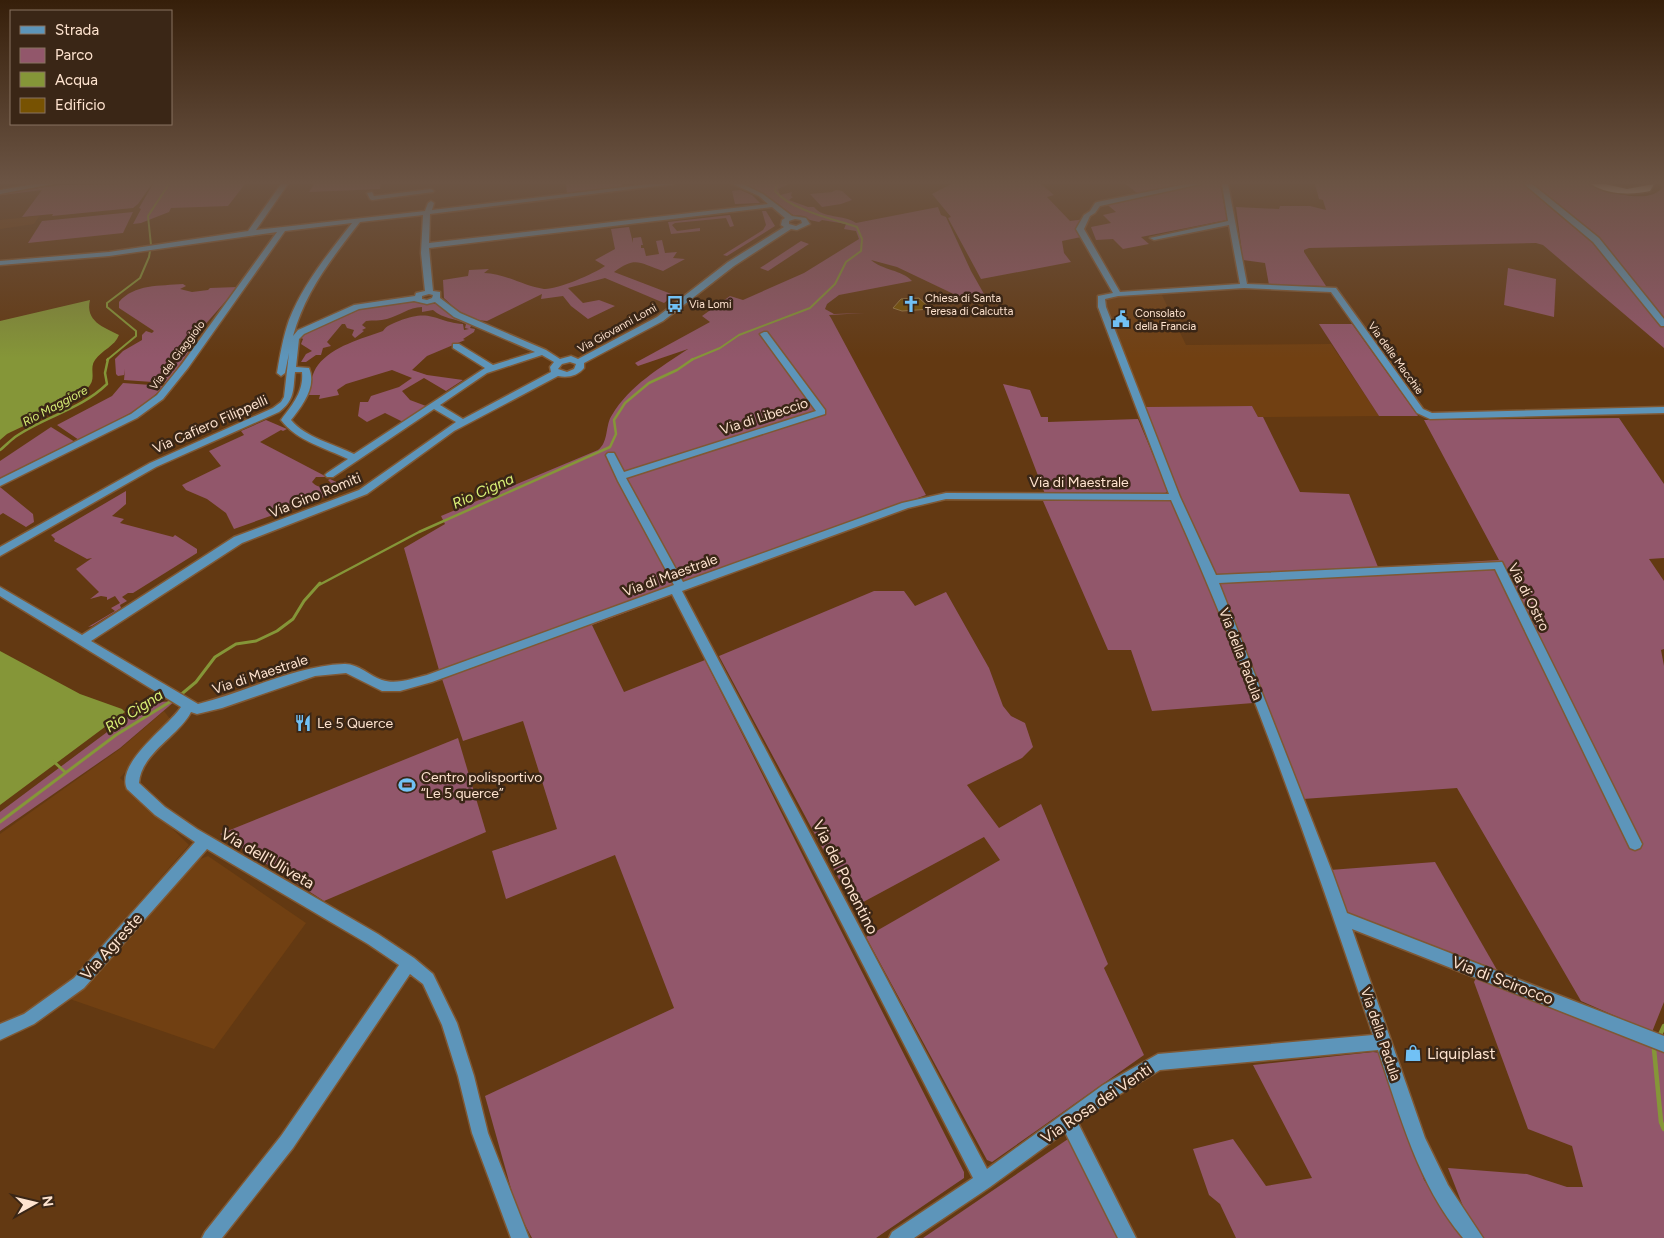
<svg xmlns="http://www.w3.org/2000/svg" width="1664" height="1238" viewBox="0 0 1664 1238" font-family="Figtree,sans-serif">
  <rect width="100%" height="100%" fill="#633912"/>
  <g fill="#714012">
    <polygon points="39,216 34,224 0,229 0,220"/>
    <polygon points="1162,295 1186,345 1331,344 1379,416 1258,417 1252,406 1144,407 1105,304 1108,299 1116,297"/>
    <polygon points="164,711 170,719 120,778 189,845 73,978 27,1012 0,1022 0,834 120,749"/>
    <polygon points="208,856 306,923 214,1049 67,998 187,864"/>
  </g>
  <g fill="#92576b">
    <polygon points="152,184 138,204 133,208 52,216 53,214 22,217 42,190 2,195 3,193 61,185"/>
    <polygon points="153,184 245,184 228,206 171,208 169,212 141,223 133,224 141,209 139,208"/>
    <polygon points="314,184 381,184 380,189 309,192"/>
    <polygon points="566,184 622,184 622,187 567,193"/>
    <path d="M743 184H789L778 189 780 195 792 192 791 196 793 197 789 200 808 207H814C823 219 844 214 856 223L938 207 941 215 946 217 971 271 988 301 962 298 897 267 871 260C882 270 902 270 912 281L839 295 827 304 825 309 834 314 865 313 829 315 831 318 926 495 668 589 670 596 592 625 624 692 705 660 813 876 964 1172V1178L876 1238H532L517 1210 485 1096 674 1008 615 855 506 899 492 851 557 829 523 721 463 741 439 670 404 548 445 524 441 516 598 450C609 442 605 425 612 415 630 385 660 368 688 349L638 366 635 363 710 322 702 316 730 296 743 300 804 273 859 239 856 231 844 229 846 224 822 220 819 222 810 220 804 216 793 215 770 198Z"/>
    <polygon points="951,184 1041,184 1054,195 1047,197 1070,221 1086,219 1083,229 1086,236 1062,241 1064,253 1071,262 981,279 948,218 951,217 932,194"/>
    <polygon points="1126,184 1220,184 1227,220 1141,237 1149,244 1123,249 1113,239 1096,240 1091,227 1111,223 1103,215 1116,212 1103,201 1138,194"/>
    <path d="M1315 184H1588C1605 192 1649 205 1662 188L1661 184H1664V348L1543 245 1536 243 1309 248 1304 250V252L1326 286 1269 285 1265 263 1243 260 1236 207 1279 209 1280 206H1310L1326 210 1323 200 1319 199Z"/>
    <polygon points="740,190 752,195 760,203 735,204 732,191"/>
    <polygon points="836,190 842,191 852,200 841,204 822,207 810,194 832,192"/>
    <polygon points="762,211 766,211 775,226 727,256 723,255 763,230 766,225"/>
    <polygon points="133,212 123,233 28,243 42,221"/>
    <polygon points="730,215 734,226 730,227 726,218 675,223 672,225 677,231 700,228 700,231 671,234 668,222"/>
    <path d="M629 227 633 243V238L641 237 643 245H641V248H644L646 256 659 254 656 241 662 240 665 253 677 252 673 258 685 259 663 271C639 263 636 256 614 272L674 295 664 303 605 278 568 288 583 303 599 300 615 306 588 319 571 306 563 296 541 299 542 294 487 321 477 320 459 312 444 298 443 280 468 276 469 270 489 269 484 273C504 273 523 286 544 289 556 290 594 274 605 266L595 260 615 249 611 229Z"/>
    <polygon points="801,241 809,244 768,271 760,268"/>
    <polygon points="1508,268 1556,279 1554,317 1504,305"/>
    <path d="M183 284 186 286 180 289 192 292 208 290 210 288 238 287 196 335V340L152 343 193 340 192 347 167 383 124 380 125 369 124 375 118 376 116 374 115 359 123 351 142 340V335L146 331 152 333 154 331 119 308V302C134 284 160 286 183 284Z"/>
    <path d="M414 301 421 304H439L452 315 472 324 470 328 475 329 474 332 463 339 465 340 427 356 412 370 427 375 463 380 446 391 424 378 402 391 410 400 426 406 403 422 385 413 367 422 358 416 360 402H368L371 396 399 387 412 378 392 370 346 384 337 390 339 395 319 399 320 395H307C310 386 312 372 318 365 333 346 361 339 383 331 387 325 392 324 399 321 432 308 435 322 463 324L464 330 469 329 465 328 466 324C455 318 443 319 433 310L422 312V307C409 307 399 316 387 319 380 321 373 320 366 321L362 325 366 328 362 330 364 331 355 338 352 335 354 330 347 328 345 324H342L327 342 331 346 323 348 321 355H316L306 362H301L306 354 312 351 301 344 303 339 300 337 301 334 356 309Z"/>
    <polygon points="1319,324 1352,324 1418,416 1379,416"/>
    <polygon points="123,383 165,386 140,408 79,440 57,425 112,396"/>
    <polygon points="1003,384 1030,390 1041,417 1048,417 1048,422 1138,419 1168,491 1164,494 1045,494"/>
    <polygon points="1252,406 1258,417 1263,417 1300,492 1349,494 1378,567 1499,560 1424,420 1619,418 1664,484 1664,558 1649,559 1664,581 1664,649 1661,650 1664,666 1664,1002 1652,1032 1581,1001 1457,788 1303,799 1266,702 1152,711 1131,650 1108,650 1043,501 1181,500 1144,407"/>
    <path d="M266 420 287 429 283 431 281 430 260 442 327 477H316L312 482C317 488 327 489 334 486L328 480 330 479 349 488 234 529 226 513 207 499 186 490 182 485 221 466 209 451 244 435 241 431Z"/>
    <polygon points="51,427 75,442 0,479 0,461"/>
    <polygon points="0,487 33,514 34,522 26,527 3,513 0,515"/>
    <polygon points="126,491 126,504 112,516 124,519 120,523 173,537 175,535 197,549 197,553 133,593 128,593 122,597 127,601 120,605 121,608 92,626 88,627 115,611 111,608 120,603 115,596 107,600 107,597 101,596 90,599 99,592 76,569 92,558 87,559 54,541 55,539 51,535"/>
    <polygon points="874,591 904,591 915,606 946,592 989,668 1003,706 1011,716 1025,723 1033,747 1022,758 967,785 999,828 1041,804 1108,964 1104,968 1144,1055 992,1162 987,1160 866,937 1000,860 984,837 854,907 719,656"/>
    <polygon points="175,701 120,748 0,831 0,812 146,703"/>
    <polygon points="458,738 486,832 324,901 220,834"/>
    <polygon points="1435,862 1497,970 1346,913 1330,870"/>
    <polygon points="1477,976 1664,1052 1664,1238 1482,1238 1470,1224 1448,1168 1527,1174 1567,1187 1583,1187 1572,1146 1528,1129 1474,982"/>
    <polygon points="1373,1052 1381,1053 1424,1180 1466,1238 1236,1238 1220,1204 1209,1195 1193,1149 1233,1139 1266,1186 1312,1178 1253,1065"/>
    <polygon points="1068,1139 1117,1238 923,1238"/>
  </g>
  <g fill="#859638">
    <path d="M90 300C85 321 103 327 119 335 115 346 102 350 95 360 89 368 96 377 90 385 79 402 27 424 7 434L0 440V321Z"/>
    <polygon points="0,651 80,694 122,709 125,712 0,805"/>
  </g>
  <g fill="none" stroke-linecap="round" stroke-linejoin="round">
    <g stroke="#859638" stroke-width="2">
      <polyline points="107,360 136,336 136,331 107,307 107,303 140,278 149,257 151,245 148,216 169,184"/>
      <path d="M691 360 720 348 739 335 810 308 835 284 846 262 861 251 862 239 857 227C833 219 791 210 775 191L777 184"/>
    </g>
    <g stroke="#859638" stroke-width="2.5">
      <path d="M0 450C5 446 10 441 15 437 45 416 80 410 107 384L105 373 108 359"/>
      <polyline points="319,585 419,532 610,447 616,434 614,420 625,403 649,383 677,370 693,359"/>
    </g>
    <g stroke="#859638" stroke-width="3">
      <polyline points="178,697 196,682 215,657 236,644 256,641 277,631 293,619 304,601 320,583"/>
      <polyline points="53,761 65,772"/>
      <polyline points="0,822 116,735 173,700"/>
    </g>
    <g stroke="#859638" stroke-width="4.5">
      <polyline points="1659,1037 1664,1026"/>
      <polyline points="1656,1046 1654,1049 1661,1122 1664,1129"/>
    </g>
  </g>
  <polygon fill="#775202" stroke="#997946" points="919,298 931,309 902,311 893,308 901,299"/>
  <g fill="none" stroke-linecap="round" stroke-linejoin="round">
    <g stroke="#7f5834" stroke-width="3">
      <g id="minor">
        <polygon points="34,184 52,184 0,194 0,190"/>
        <path d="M281 184H288L256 230 425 211 428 203 431 201 434 203 432 210 649 184H673L430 214 429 243 768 204 759 196 733 184H743L763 194 792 216 806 218 810 224 797 230 791 229 734 266 663 321 584 363V368C577 376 568 378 558 376L454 431 367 494 242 543 91 641 198 704C246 692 294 666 344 664 357 663 370 676 382 680 396 685 414 678 427 675L674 585 618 481 606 455 608 453H614L624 472 816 411 760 334 764 332H767L825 410V414L626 478 683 582 902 503 946 493 1169 494 1098 307V296L1113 293 1076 229 1084 215 1090 211 1095 203 1097 202 1186 184H1201L1100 206 1095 213 1090 216 1084 229 1120 292 1240 284 1229 225 1154 240 1150 238 1228 221 1222 184H1228L1247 284 1336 288 1423 409 1432 413 1664 407V413L1430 419 1417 413 1331 292 1244 288 1118 296 1105 299 1106 307 1180 497 1216 575 1502 562 1642 844 1640 848 1635 850 1630 848 1495 569 1219 583 1333 874 1347 913 1664 1036V1052L1352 929 1425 1138 1448 1185 1483 1238H1463C1418 1185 1400 1115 1378 1050L1160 1070 1115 1097 1078 1123 1136 1238H1118L1065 1132 990 1187 914 1238H889L892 1232 973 1178 672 594 432 682 400 691H382L346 673 315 676 222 708 197 714 191 712C179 736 141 753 139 783L165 807 197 829 378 934 414 958 433 974 457 1023 474 1076 488 1133 529 1238H511L472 1133 458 1076 442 1025 423 984 410 974 293 1148 222 1238H202L205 1232 281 1136 399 965 368 944 207 849 84 988 34 1024 0 1040V1024L24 1014 74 978 195 842 155 815 127 789C115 763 169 726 181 707L0 596V587L82 635 234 537 359 490 456 422 434 409 333 477H327L325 475 327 473 348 459C325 448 297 441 281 420 292 405 304 392 302 372H295C293 390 295 400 279 412L156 467 0 556V547L150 463 273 408 281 402 284 397 289 353 285 373 281 376 277 373C280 355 283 337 289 320 303 284 328 254 352 223L285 231 188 368 163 399 137 418 0 486V479L131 414 157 395 182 364 277 232 109 256 0 265V261L109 252 248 231ZM772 207 785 218 782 220 781 225 784 227 728 262 657 317 578 359 571 356 560 359 546 350 460 313 440 298V292L433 291 429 248ZM423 215 421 253 425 291 416 293 415 296 354 305 298 330 293 336C305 292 332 258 360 222ZM795 219 801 220 802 223 796 226 789 224V221ZM429 294 433 295 432 298 427 300 422 299V296ZM414 301 427 304 435 302 454 317 535 352 493 365 459 344H453V348L485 368 354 454C334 444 306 438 291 420 302 406 317 387 309 368L296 367 299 339 304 334 359 309ZM542 355 554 362 550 367 551 372 463 419 440 405 487 373ZM570 362 576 364 574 369 567 372 558 369 562 364ZM946 499 1171 500C1249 674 1313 855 1373 1035L1158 1054 1103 1085 987 1169 682 591 908 508Z"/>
        <polygon points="1524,184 1532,184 1599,238 1664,319 1664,326 1661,326 1593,242"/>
        <polygon points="431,189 434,191 433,192 372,200 370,199 367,193 372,192 374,196"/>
      </g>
    </g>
    <g stroke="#7f5834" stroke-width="3">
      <path id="highway" d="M1591 184H1605L1627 189 1654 184 1650 191C1632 195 1607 195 1591 184Z"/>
    </g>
    <use href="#minor" fill="#5d95ba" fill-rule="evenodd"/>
    <use href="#highway" fill="#f3f3f3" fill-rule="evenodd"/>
  </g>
  <linearGradient id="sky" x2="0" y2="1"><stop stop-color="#361f0a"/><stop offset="0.51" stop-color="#6b5444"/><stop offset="1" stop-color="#6b5444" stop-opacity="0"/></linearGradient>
  <rect width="1664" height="358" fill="url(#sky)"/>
  <defs>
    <g id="bus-bare" transform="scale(1.35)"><path d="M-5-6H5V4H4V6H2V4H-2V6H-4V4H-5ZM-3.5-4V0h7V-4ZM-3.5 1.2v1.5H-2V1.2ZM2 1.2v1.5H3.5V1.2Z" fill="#71c1f5" stroke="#3a2616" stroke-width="2.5" paint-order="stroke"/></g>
    <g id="church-bare" transform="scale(1.35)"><path d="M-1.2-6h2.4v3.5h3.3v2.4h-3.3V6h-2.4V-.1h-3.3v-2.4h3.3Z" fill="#71c1f5" stroke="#3a2616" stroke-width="2.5" paint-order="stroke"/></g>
    <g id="civic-bare" transform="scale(1.35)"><path d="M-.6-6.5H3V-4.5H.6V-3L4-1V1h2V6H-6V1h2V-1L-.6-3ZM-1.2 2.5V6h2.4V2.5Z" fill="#71c1f5" stroke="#3a2616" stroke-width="2.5" paint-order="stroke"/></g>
    <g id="restaurant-bare" transform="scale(1.35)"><path d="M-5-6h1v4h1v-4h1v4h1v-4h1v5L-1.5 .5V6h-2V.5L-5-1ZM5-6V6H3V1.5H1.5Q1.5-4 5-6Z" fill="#71c1f5" stroke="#3a2616" stroke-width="2.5" paint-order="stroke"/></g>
    <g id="stadium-bare" transform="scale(1.35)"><path d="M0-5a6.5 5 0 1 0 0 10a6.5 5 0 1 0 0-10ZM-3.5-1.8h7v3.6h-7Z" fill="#71c1f5" stroke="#3a2616" stroke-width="2.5" paint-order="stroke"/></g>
    <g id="shop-bare" transform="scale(1.35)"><path d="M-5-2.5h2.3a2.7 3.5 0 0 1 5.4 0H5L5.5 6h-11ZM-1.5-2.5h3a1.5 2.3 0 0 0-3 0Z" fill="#71c1f5" stroke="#3a2616" stroke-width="2.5" paint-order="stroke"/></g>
  </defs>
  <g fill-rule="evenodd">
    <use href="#bus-bare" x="675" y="304"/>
    <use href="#church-bare" x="911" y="304"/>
    <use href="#civic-bare" x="1121" y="319"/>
    <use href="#restaurant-bare" x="303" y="723"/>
    <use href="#stadium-bare" x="407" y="785"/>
    <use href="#shop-bare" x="1413" y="1053"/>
  </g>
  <g text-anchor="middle" stroke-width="5" stroke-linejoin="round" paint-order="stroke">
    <g font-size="11" fill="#fee3cf" stroke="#3a2616" text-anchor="start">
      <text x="925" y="302">Chiesa di Santa<tspan x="925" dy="13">Teresa di Calcutta</tspan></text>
      <text x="689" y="308">Via Lomi</text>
      <text x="1135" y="317">Consolato<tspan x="1135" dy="13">della Francia</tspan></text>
    </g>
    <g font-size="11" fill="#fee3cf" stroke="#3a2616">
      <text transform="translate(617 328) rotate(-29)" y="4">Via Giovanni Lomi</text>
      <text transform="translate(177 355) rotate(-53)" y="4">Via del Giaggiolo</text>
      <text transform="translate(1396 358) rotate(54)" y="4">Via delle Macchie</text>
    </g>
    <g font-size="12" font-style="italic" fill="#d9f176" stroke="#3a2616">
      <text transform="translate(55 406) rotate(-28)" y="4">Rio Maggiore</text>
    </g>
    <g font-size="14" fill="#fee3cf" stroke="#3a2616">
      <text transform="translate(764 416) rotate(-18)" y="5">Via di Libeccio</text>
      <text transform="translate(210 424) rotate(-24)" y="5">Via Cafiero Filippelli</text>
      <text x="1079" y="487">Via di Maestrale</text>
      <text transform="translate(315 495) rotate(-22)" y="5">Via Gino Romiti</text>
      <text transform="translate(670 575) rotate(-20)" y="5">Via di Maestrale</text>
      <text transform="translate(1529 597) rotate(63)" y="5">Via di Ostro</text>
      <text transform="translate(1241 654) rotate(69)" y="5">Via della Padula</text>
      <text transform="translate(260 674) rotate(-18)" y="5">Via di Maestrale</text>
      <text transform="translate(1381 1034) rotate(71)" y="5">Via della Padula</text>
    </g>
    <g font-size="14" fill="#fee3cf" stroke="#3a2616" text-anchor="start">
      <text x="317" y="728">Le 5 Querce</text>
      <text x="421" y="782">Centro polisportivo<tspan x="421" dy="16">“Le 5 querce”</tspan></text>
    </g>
    <g font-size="15" font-style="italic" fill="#d9f176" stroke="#3a2616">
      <text transform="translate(483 491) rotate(-24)" y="5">Rio Cigna</text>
      <text transform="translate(134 711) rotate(-33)" y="5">Rio Cigna</text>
    </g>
    <g font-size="16" fill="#fee3cf" stroke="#3a2616">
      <text transform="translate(268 858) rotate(30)" y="6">Via dell'Uliveta</text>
      <text transform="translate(846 877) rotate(63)" y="6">Via del Ponentino</text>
      <text transform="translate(111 946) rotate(-48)" y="6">Via Agreste</text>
      <text transform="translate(1503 980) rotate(21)" y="6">Via di Scirocco</text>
      <text transform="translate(1096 1103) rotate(-34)" y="6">Via Rosa dei Venti</text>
    </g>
    <g font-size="16" fill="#fee3cf" stroke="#3a2616" text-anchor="start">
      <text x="1427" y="1059">Liquiplast</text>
    </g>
  </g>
  <rect x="10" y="10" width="162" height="115" fill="#3a2616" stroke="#887260"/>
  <rect x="20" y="26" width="25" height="8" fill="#5d95ba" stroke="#887260"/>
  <text x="55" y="35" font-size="15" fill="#fee3cf">Strada</text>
  <rect x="20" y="48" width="25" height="15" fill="#92576b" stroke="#887260"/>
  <text x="55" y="60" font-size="15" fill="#fee3cf">Parco</text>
  <rect x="20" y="72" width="25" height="15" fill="#859638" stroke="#887260"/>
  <text x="55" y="85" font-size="15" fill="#fee3cf">Acqua</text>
  <rect x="20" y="98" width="25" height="15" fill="#775202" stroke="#887260"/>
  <text x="55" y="110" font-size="15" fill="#fee3cf">Edificio</text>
  <g transform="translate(35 1203) rotate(82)" stroke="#3a2616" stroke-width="4" paint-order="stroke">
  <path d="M0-4L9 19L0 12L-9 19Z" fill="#fee3cf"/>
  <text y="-8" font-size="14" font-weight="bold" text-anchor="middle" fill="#fee3cf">N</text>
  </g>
</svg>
